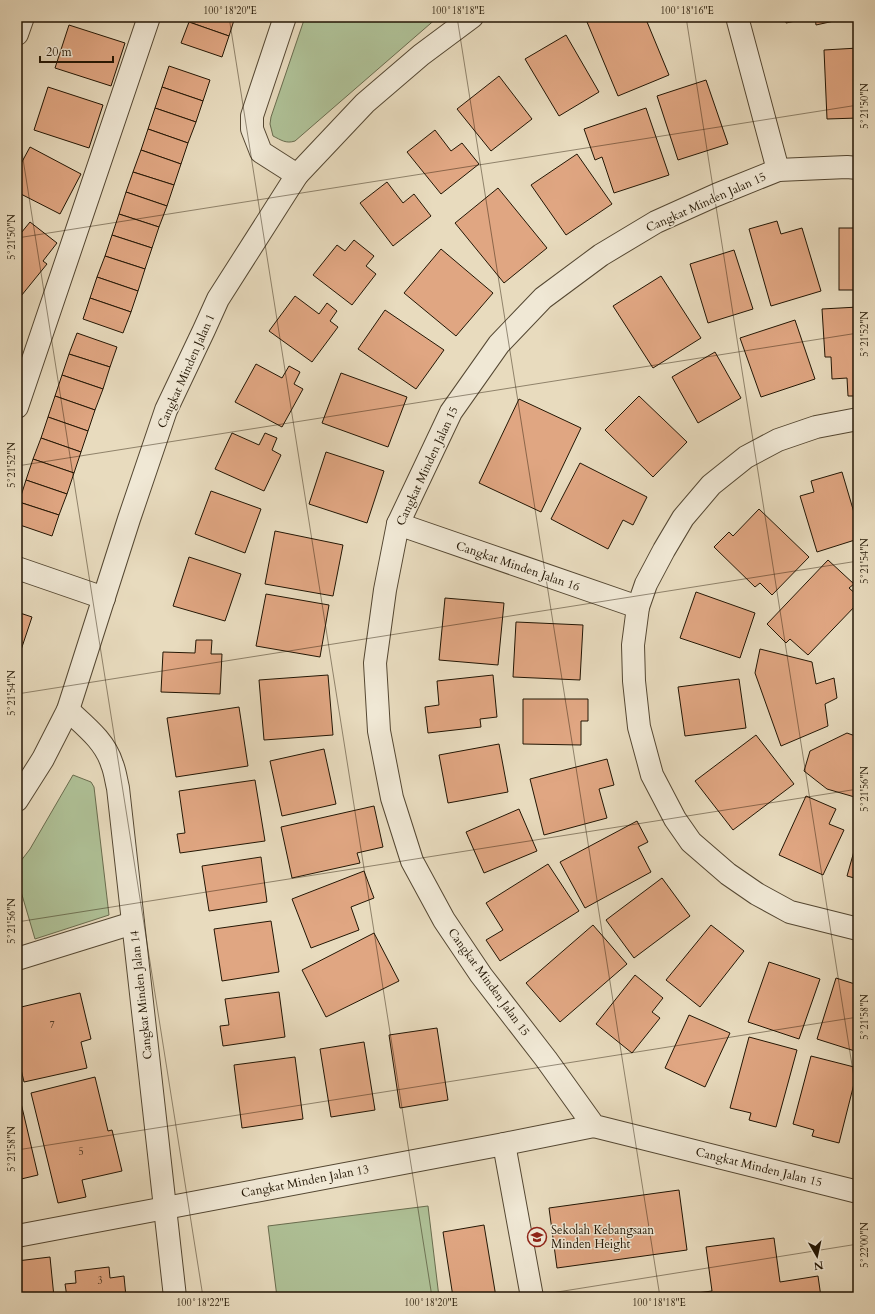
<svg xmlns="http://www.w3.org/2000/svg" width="875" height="1314" viewBox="0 0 875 1314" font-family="Cardo,serif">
  <rect width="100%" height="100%" fill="#e8dbbe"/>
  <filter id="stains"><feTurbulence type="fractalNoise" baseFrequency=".005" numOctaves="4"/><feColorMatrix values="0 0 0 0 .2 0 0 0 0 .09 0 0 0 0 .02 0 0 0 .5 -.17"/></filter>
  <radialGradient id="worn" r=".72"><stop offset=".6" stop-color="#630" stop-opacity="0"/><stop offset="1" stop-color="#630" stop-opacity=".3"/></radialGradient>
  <g fill="#afc197" stroke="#696c4e">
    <path d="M305 17H438L295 141C286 144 281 140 273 136L270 124 271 117Z"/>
    <polygon points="73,775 91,782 94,787 109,915 35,939 17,878 17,866 30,849"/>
    <polygon points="428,1206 439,1297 277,1297 268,1226"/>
  </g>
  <g fill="#e0a682" stroke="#231604">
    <polygon points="120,17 132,17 131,21"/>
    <polygon points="190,17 235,17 229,36 189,22"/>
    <polygon points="598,17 645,17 669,75 618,96 587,22"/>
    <polygon points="785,17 814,17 786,23"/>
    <polygon points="815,17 843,17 843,19 816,25"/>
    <polygon points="189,22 229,36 222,57 181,43"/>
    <polygon points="69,25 125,43 111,86 55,68"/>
    <polygon points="566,35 599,92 559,116 525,59"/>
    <polygon points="858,48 858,118 827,119 824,50"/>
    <polygon points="169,66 210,80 203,101 162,87"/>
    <polygon points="499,76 532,119 491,151 457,109"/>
    <polygon points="706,80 728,144 678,160 657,96"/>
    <polygon points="48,87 103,105 89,148 34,130"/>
    <polygon points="162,87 203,101 196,122 155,108"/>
    <polygon points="155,108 196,122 188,143 148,129"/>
    <polygon points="646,108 669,175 614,193 602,157 595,160 584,129"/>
    <polygon points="148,129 188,143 181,164 141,150"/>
    <polygon points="435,130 451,151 462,143 479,164 441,194 407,152"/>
    <polygon points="30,147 81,174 60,214 17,192 17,171"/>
    <polygon points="141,150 181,164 174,185 133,172"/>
    <polygon points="577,154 612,204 566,235 531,185"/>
    <polygon points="133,172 174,185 167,206 126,192"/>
    <polygon points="387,182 403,203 414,194 431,216 393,246 360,203"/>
    <polygon points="498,188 547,248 504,283 455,223"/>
    <polygon points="126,192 167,206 159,227 119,214"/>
    <polygon points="119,214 159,227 152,248 112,235"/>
    <polygon points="777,221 781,234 802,228 821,291 771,306 749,229"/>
    <polygon points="30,222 57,243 43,261 47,264 17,301 17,238"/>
    <rect x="839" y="228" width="19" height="62"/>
    <polygon points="112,235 152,248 145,269 105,256"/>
    <polygon points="354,240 374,256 366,266 376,274 352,305 313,275 337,245 345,251"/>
    <polygon points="441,249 493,293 456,336 404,293"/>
    <polygon points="734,250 753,309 708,323 690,264"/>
    <polygon points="105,256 145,269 138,291 97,277"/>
    <polygon points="661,276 701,338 653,368 613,306"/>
    <polygon points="97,277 138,291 131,312 90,298"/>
    <polygon points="295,296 319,314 327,303 337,311 330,321 338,327 312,362 269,331"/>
    <polygon points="90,298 131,312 123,333 83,319"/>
    <polygon points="858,307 858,396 848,396 847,378 832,379 831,357 825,357 822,309"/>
    <polygon points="385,310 444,350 416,389 358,349"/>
    <polygon points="795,320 815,379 761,397 740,338"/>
    <polygon points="77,333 117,347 110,367 69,354"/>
    <polygon points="715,352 741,398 698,423 672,377"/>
    <polygon points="69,354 110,367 103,389 62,375"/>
    <polygon points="256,364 282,378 289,366 300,372 294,384 303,389 282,427 235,402"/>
    <polygon points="341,373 407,397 388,447 322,423"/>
    <polygon points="62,375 103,389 95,410 55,396"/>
    <polygon points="55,396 95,410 88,431 48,417"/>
    <polygon points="639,396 687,442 653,477 605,430"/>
    <polygon points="519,399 581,428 541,512 479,483"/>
    <polygon points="48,417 88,431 81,452 41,438"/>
    <polygon points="232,433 259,445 265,433 277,438 272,450 281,455 264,491 215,469"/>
    <polygon points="41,438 81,452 74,473 33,459"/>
    <polygon points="326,452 384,471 367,523 309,504"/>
    <polygon points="33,459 74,473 67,494 26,480"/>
    <polygon points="580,463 647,497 633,525 623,520 608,549 551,519"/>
    <polygon points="842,472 858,526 858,539 817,552 800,496 814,492 811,481"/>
    <polygon points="26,480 67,494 59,515 19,502"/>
    <polygon points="211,491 261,509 245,553 195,534"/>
    <polygon points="19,502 59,515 52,536 17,524 17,507"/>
    <polygon points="759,509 809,557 772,595 760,583 755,587 714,547 729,532 733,536"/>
    <polygon points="275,531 343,545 333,596 265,584"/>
    <polygon points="189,557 241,574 225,621 173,606"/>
    <polygon points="828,560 854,584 849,588 858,596 858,603 808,655 790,639 786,643 767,624"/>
    <polygon points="696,592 755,613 740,658 680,638"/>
    <polygon points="266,594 329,605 320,657 256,646"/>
    <polygon points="445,598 504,603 498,665 439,660"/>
    <polygon points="17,612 32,617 18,659 17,659"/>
    <polygon points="516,622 583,625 580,680 513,677"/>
    <polygon points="196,640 212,640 211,654 222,654 220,694 161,692 163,652 195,653"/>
    <polygon points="760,649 812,662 816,684 834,678 837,698 825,704 828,726 781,746 755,673"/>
    <polygon points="328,675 333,735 264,740 259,680"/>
    <polygon points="493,675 497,717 480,719 481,727 428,733 425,707 439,705 437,681"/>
    <polygon points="739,679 746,728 685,736 678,687"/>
    <polygon points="523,699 588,699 588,721 581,721 581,745 523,744"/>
    <polygon points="239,707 248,766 176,777 167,718"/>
    <polygon points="847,733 858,737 858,798 827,789 804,771 810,751"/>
    <polygon points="756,735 794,784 733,830 695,781"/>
    <polygon points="499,744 508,792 448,803 439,755"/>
    <polygon points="324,749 336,804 282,816 270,761"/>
    <polygon points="607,759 614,785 599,789 607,818 544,835 530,779"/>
    <polygon points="255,780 265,841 180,853 177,834 185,833 179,791"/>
    <polygon points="806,796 836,809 829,824 844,830 823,875 779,855"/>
    <polygon points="374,806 383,847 357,853 360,863 292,878 281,827"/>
    <polygon points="519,809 537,851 484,873 466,832"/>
    <polygon points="637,821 648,842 638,847 651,872 585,908 560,862"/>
    <polygon points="858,837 858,879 847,876"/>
    <polygon points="261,857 267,902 209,911 202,866"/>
    <polygon points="548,864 579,911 500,961 486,940 503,930 486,903"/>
    <polygon points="364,871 374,898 351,907 359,930 311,948 292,899"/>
    <polygon points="662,878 690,916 634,958 606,920"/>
    <polygon points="271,921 279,972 222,981 214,929"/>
    <polygon points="593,925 627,964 560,1022 526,983"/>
    <polygon points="711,925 744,951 700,1007 666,980"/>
    <polygon points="374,933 399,981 326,1017 302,970"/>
    <polygon points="769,962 820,979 799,1039 748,1022"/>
    <polygon points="635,975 663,998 652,1012 660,1018 632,1053 596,1024"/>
    <polygon points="836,978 858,985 858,1052 817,1039"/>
    <polygon points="279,992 285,1037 223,1046 220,1026 229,1025 225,999"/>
    <polygon points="80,993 91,1039 81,1042 87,1068 24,1082 17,1052 17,1008"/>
    <polygon points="689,1015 730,1033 705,1087 665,1068"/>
    <polygon points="437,1028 448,1100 400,1108 389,1035"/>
    <polygon points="749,1037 797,1050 776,1127 749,1120 751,1113 730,1108"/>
    <polygon points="364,1042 375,1110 331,1117 320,1049"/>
    <polygon points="811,1056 858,1068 839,1143 812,1136 814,1130 793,1124"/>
    <polygon points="295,1057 303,1119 242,1128 234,1065"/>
    <polygon points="95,1077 108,1131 112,1130 122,1171 82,1180 86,1197 58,1203 31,1093"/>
    <polygon points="21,1103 38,1175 17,1180 17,1104"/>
    <polygon points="858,1121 858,1137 854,1136"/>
    <polygon points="679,1190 687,1250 557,1268 549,1208"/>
    <polygon points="484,1225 496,1297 453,1297 443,1232"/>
    <polygon points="774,1238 780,1282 818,1276 821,1297 666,1297 712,1291 706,1247"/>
    <polygon points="50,1257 54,1297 17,1297 17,1261"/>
    <polygon points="109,1267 110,1278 124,1276 126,1297 67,1297 65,1284 76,1283 75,1271"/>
  </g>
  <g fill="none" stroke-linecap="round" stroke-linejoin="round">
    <g stroke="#544732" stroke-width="24">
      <g id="minor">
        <polyline points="285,17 252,116 252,129 261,152 297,175"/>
        <polyline points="737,17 778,170"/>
        <polyline points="17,34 23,17"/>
        <polyline points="858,168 847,167 778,170 716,195 656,222 601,255 543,298 499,344 451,412 398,524 385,590 375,663 379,731 392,798 412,861 444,920 481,975 546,1059 594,1126 858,1192"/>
        <polyline points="17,407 149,17"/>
        <polyline points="858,419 816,427 778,440 746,457 711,485 683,518 664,550 646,584 638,607 633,645 634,681 639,727 652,775 675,819 691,842 728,874 757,894 790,912 858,929"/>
        <polyline points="398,524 638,607"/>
        <polyline points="17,568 104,598"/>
        <path d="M68 710C85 726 105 741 112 764 115 771 116 780 118 788L175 1297"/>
        <polyline points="17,800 43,759 68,710 129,519 166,410 204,330 218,299 297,175 365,103 421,55 472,17"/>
        <polyline points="17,959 133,923"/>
        <polyline points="504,1144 532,1297"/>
        <polyline points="17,1236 504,1144 594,1126"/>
      </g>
    </g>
    <use href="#minor" stroke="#f0e8d5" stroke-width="22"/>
  </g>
  <path fill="none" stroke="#231604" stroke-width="1" stroke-opacity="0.45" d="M229 17 432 1297M457 17 660 1297M686 17 858 1103M17 121 203 1297M17 238 858 105M17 466 858 333M17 694 858 561M17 922 858 789M17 1150 858 1017M526 1297 858 1244"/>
  <defs>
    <g id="school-ring" transform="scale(1)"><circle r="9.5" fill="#f0e8d5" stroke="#8f2418" stroke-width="1.5"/><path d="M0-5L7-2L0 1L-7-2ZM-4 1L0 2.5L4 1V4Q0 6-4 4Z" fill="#8f2418"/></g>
  </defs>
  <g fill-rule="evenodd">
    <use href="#school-ring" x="537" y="1237"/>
  </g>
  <g text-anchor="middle" stroke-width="3" stroke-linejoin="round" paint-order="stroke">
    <g font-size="10" fill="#523a24">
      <text x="52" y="1028">7</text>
      <text x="81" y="1155">5</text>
      <text x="100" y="1284">3</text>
    </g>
    <g font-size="12" fill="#231604" stroke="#f0e8d5">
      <text transform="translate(706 202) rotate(-24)" y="4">Cangkat Minden Jalan 15</text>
      <text transform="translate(186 371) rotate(-66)" y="4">Cangkat Minden Jalan 1</text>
      <text transform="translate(427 466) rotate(-65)" y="4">Cangkat Minden Jalan 15</text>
      <text transform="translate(518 566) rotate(19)" y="4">Cangkat Minden Jalan 16</text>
      <text transform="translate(489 982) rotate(54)" y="4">Cangkat Minden Jalan 15</text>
      <text transform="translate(141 995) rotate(-96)" y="4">Cangkat Minden Jalan 14</text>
      <text transform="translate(759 1167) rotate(14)" y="4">Cangkat Minden Jalan 15</text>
      <text transform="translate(305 1181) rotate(-11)" y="4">Cangkat Minden Jalan 13</text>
    </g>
    <g font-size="12" fill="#231604" stroke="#f0e8d5" text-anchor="start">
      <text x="551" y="1234">Sekolah Kebangsaan<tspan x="551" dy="14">Minden Height</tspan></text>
    </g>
  </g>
  <rect width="875" height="1314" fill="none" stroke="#e8dbbe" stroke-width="44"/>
  <g transform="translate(817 1256) rotate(171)" stroke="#f0e8d5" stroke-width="3" paint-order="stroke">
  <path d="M0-3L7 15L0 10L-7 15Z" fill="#231604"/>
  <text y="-6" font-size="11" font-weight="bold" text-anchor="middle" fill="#231604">N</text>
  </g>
  <path d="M40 56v6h73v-6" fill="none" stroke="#231604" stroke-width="2"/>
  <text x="46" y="56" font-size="12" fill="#231604" stroke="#f0e8d5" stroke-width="3" paint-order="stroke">20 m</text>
  <rect x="22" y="22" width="831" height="1270" fill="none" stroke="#231604" stroke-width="1.5"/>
  <g font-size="10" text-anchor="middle" fill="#231604">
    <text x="230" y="14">100°18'20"E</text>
    <text x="458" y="14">100°18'18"E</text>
    <text x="687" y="14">100°18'16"E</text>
    <text transform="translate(864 106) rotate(-90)" y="4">5°21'50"N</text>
    <text transform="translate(11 237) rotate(-90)" y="4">5°21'50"N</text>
    <text transform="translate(864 334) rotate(-90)" y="4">5°21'52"N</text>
    <text transform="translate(11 465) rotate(-90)" y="4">5°21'52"N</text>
    <text transform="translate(864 561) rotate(-90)" y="4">5°21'54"N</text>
    <text transform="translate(11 693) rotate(-90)" y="4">5°21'54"N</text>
    <text transform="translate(864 789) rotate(-90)" y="4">5°21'56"N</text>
    <text transform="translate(11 921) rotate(-90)" y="4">5°21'56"N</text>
    <text transform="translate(864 1017) rotate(-90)" y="4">5°21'58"N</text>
    <text transform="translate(11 1149) rotate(-90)" y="4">5°21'58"N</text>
    <text transform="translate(864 1245) rotate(-90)" y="4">5°22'00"N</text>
    <text x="203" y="1306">100°18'22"E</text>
    <text x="431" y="1306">100°18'20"E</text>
    <text x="659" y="1306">100°18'18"E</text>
  </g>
  <rect width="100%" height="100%" filter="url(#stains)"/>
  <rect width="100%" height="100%" fill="url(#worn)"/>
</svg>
